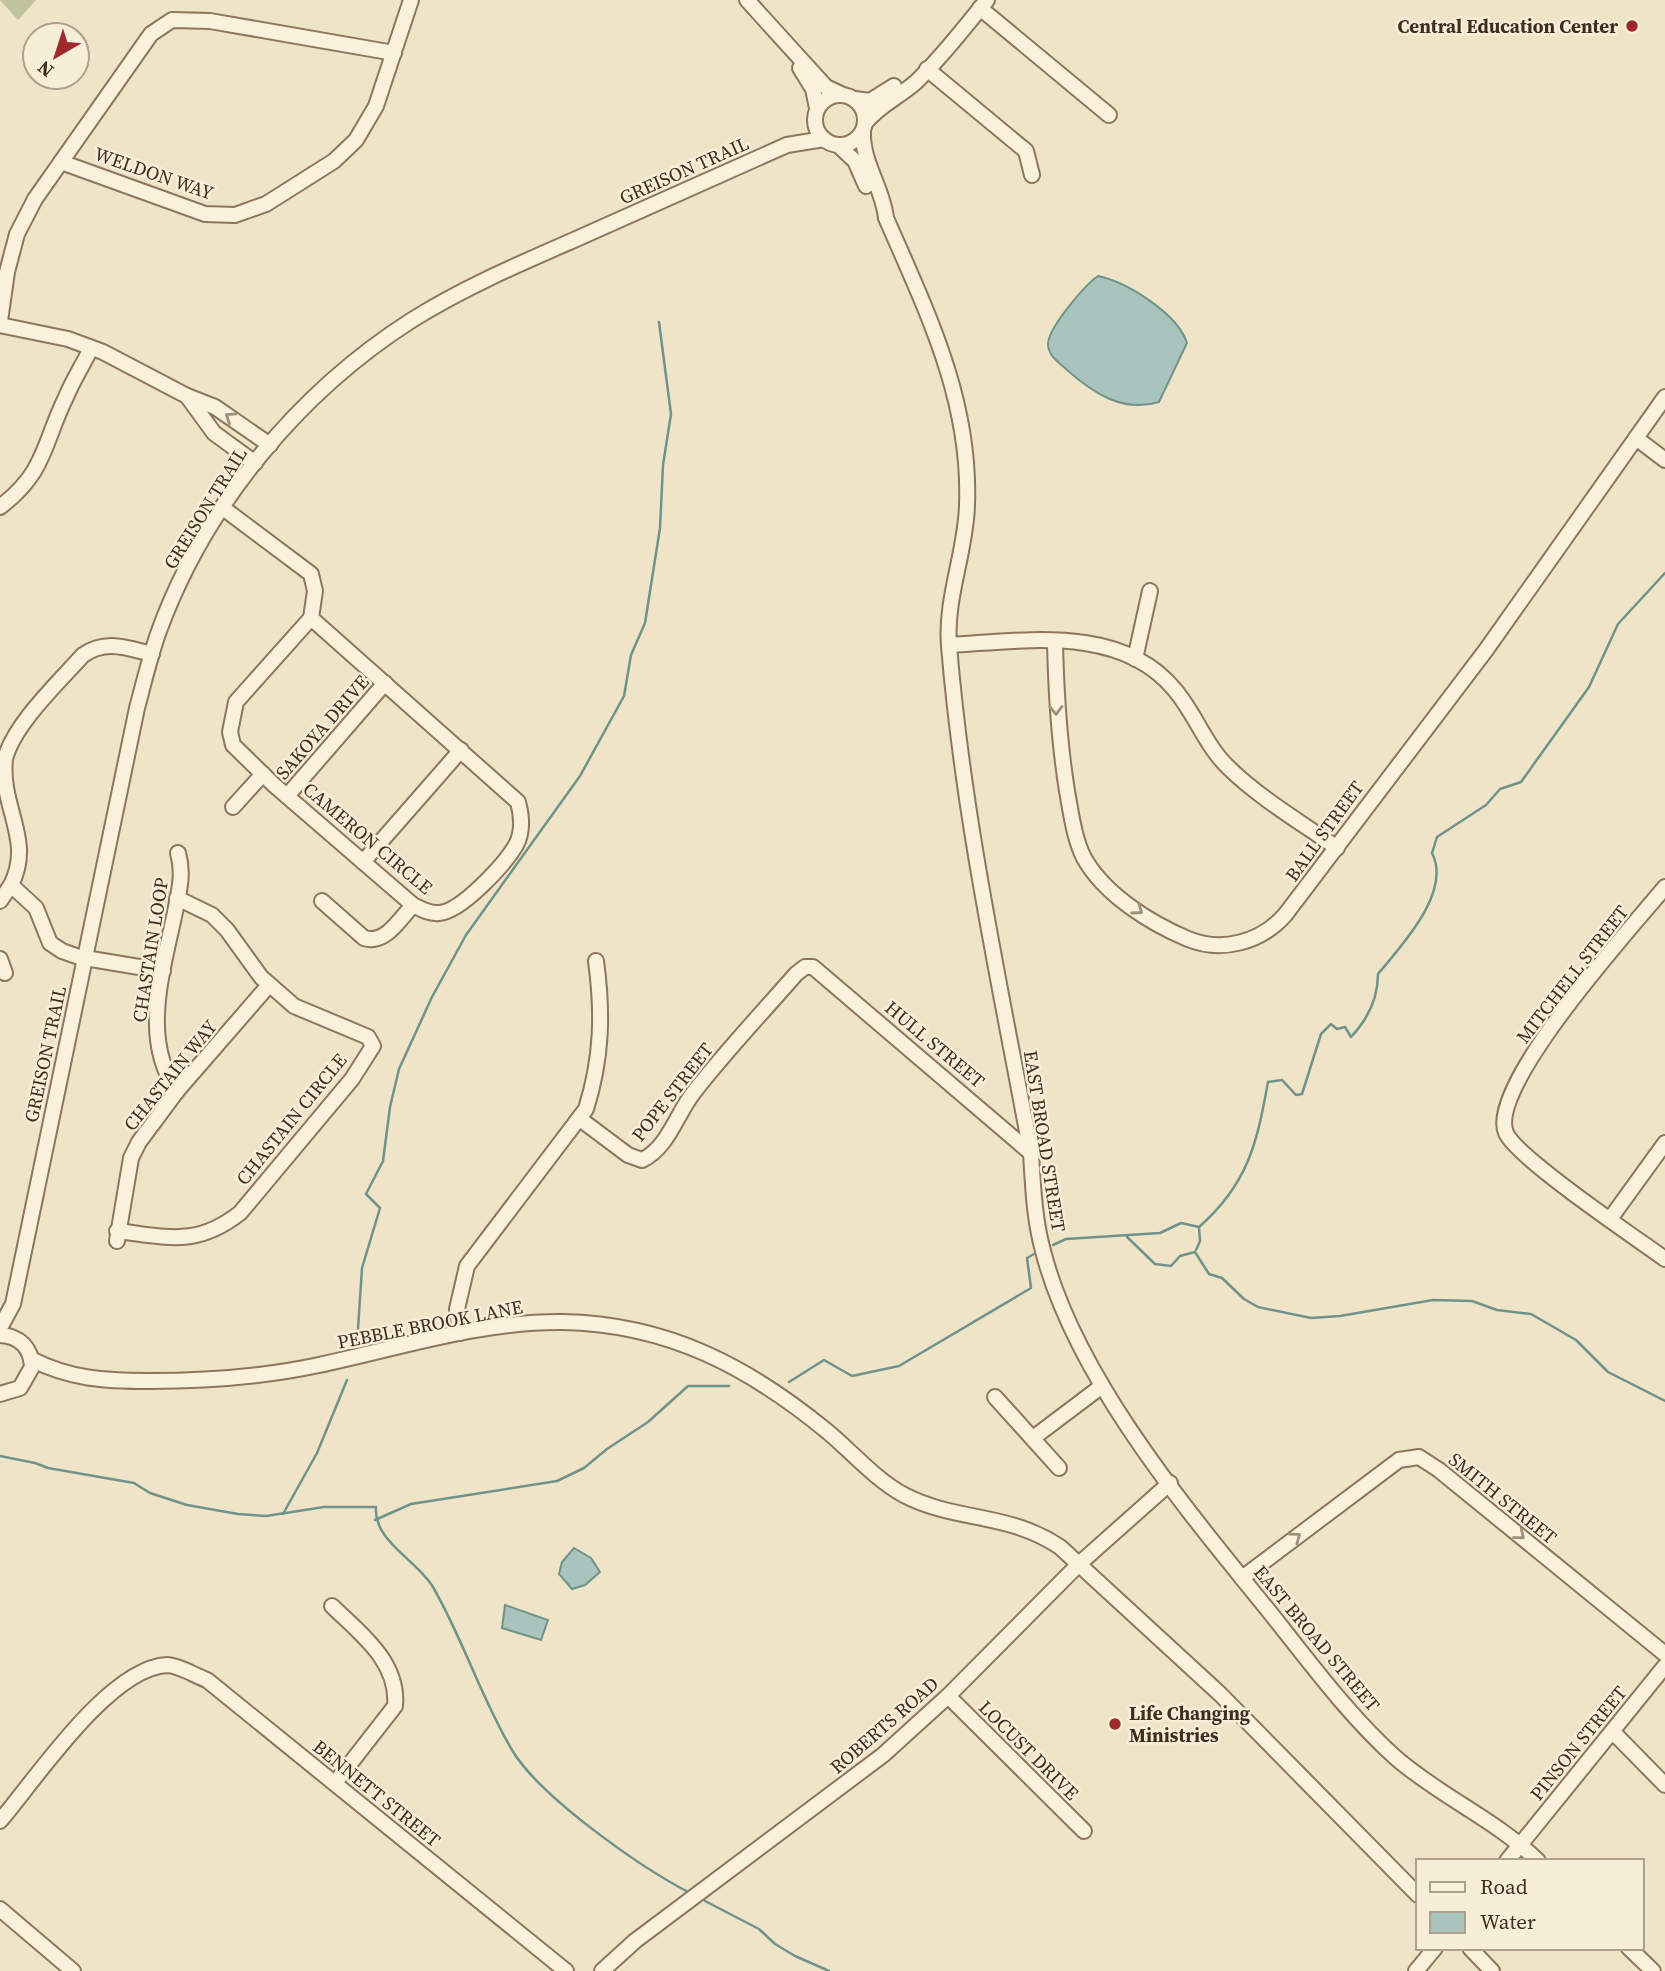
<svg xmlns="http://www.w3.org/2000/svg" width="1665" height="1971" viewBox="0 0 1665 1971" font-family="'Source Serif 4',serif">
  <rect width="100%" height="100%" fill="#f0e4c8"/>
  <polygon fill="#bfc49a" points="0,0 36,0 18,20"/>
  <g fill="#a9c4bc" stroke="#6f938a" stroke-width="2">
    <path d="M1098 276C1127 282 1178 314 1187 343L1159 402C1123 413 1093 393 1067 370 1060 363 1049 357 1048 345 1047 329 1085 285 1098 276Z"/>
    <polygon points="574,1548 591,1558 600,1572 585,1585 572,1589 559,1574 562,1562"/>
    <polygon points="505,1605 548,1620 541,1640 502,1628"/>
  </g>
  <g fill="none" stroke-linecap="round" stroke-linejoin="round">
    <g stroke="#6f938a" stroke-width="2.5">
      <polyline points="1127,1237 1155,1264 1171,1266 1180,1256 1195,1252 1209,1274 1222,1278 1244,1299 1258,1307 1311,1318 1340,1316 1433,1300 1472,1301 1497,1310 1531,1314 1576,1340 1608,1372 1665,1401"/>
      <path d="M1053 1245 1066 1239 1160 1233 1181 1223 1199 1227C1248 1184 1257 1143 1268 1082L1282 1080 1296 1095 1302 1094 1321 1034 1331 1024 1337 1029 1345 1027 1351 1037C1367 1020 1378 998 1378 974 1402 945 1452 892 1432 853L1437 837 1486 805 1500 789 1521 782 1589 687 1618 624 1665 573"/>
      <polyline points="1196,1250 1200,1241 1199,1227"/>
      <polyline points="357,1344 362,1268 380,1208 366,1194 383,1161 390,1107 399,1069 432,997 466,935 580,776 624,696 631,655 645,623 660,528 663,465 671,414 659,322"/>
      <polyline points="789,1382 824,1360 852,1376 899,1366 1031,1288 1027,1258 1034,1254"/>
      <path d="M0 1456 35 1463 48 1468 134 1483 150 1493 187 1505 238 1514 266 1516 324 1507H376C373 1541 417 1560 433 1587 463 1639 481 1698 512 1750 540 1797 640 1867 690 1893"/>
      <polyline points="283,1514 317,1453 347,1380"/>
      <polyline points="375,1520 411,1504 557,1481 584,1468 607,1449 648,1422 688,1386 729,1386"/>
      <polyline points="705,1901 759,1929 775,1944 795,1956 829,1971"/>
    </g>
    <g stroke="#8d765c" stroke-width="18">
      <g id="minor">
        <polyline points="747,0 826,87 841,94"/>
        <polyline points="980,8 1109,115"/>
        <polyline points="800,68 813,89 817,108"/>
        <polyline points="927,69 1026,151 1032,175"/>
        <circle cx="840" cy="120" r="25"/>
        <polyline points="855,99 870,101 894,86"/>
        <path d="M865 123C880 105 899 97 916 82 942 57 964 28 987 0"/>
        <path d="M863 132C862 163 883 188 886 218 927 312 971 400 967 505 966 552 945 598 949 646 963 816 1000 985 1031 1153 1033 1185 1034 1216 1042 1247 1073 1375 1186 1509 1268 1610 1308 1660 1348 1715 1396 1758 1441 1797 1496 1820 1538 1861"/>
        <polyline points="838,145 855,161 866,186"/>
        <polyline points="61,162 205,214 235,215 266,204 334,161 356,140 376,106 411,0"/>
        <polyline points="0,321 7,272 17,234 35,199 151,34 172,20 210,21 394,53"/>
        <polyline points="0,325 68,339 103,352 187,396 215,407 270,445"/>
        <polyline points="187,396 214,433 255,463"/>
        <polyline points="1636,438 1665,460"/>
        <path d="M0 507C46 472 43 444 66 397 73 380 83 365 91 348"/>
        <path d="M223 508 311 574 315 591 311 618 236 702 230 732 233 745 274 785 413 905C421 909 429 914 439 913 461 912 505 864 516 845 523 832 522 817 518 802L311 618"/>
        <path d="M1055 641C1056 692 1059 741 1067 791 1071 813 1074 838 1084 858 1105 895 1150 923 1188 939 1222 953 1261 942 1285 915L1486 650 1665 397"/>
        <path d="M949 645C1024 641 1121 624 1175 690 1196 715 1206 747 1230 769 1261 799 1302 823 1337 848"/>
        <polyline points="1135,659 1150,591"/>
        <polyline points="287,796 385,683"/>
        <polyline points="233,807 263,774"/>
        <polyline points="363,862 461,750"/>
        <path d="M11 885C34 840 0 808 5 759 14 724 59 682 83 655 106 639 127 648 152 654"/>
        <path d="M1665 887C1633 926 1486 1087 1506 1133 1517 1158 1636 1238 1665 1259"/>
        <polyline points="0,901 11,885 36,908 50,943 62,951 79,957 163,971"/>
        <path d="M322 901 364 938C385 945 400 919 413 905"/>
        <polyline points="0,959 5,973"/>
        <path d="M177 1091C140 1039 163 970 175 912 179 891 184 874 178 853"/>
        <path d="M580 1119 628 1155 642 1160C668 1148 677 1113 694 1092 726 1051 762 1013 796 974L805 967H813L1031 1153"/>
        <polyline points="1610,1219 1665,1143"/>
        <path d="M117 1231C169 1237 196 1247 240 1213L352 1079 373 1046 368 1037 294 1006 261 977 227 930 212 915 177 898"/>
        <polyline points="117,1241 131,1158 139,1142 177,1091 269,985"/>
        <path d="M0 1328 13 1304 137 708C144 682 150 656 159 631 205 505 299 392 412 320 463 288 519 264 574 240 645 208 716 177 787 145L824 139"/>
        <path d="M460 1333 457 1309 467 1266 586 1109C602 1058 603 1013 596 961"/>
        <path d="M0 1335C20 1336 31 1348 32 1367L20 1388 0 1394"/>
        <path d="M31 1359C70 1379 105 1381 149 1381 205 1381 263 1377 319 1365 399 1348 480 1321 563 1322 668 1324 749 1367 828 1432 852 1452 876 1480 904 1495 956 1522 1008 1512 1060 1547L1220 1694 1418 1895"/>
        <polyline points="995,1397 1059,1468"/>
        <polyline points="1033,1438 1102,1386"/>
        <polyline points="1242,1578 1399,1460 1419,1457 1439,1470 1665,1654"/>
        <path d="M332 1606C361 1634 399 1662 395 1706L335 1783"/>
        <polyline points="948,1696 1084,1831"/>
        <polyline points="1613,1732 1665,1785"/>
        <path d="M0 1821C36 1779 109 1668 167 1665 178 1665 196 1676 207 1680L566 1971"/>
        <polyline points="1507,1861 1665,1666"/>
        <polyline points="0,1909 73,1971"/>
        <polyline points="1470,1948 1492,1971"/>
        <polyline points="1629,1948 1653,1971"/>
        <polyline points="602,1971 635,1941 883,1755 948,1696 1079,1564 1170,1483"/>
        <polyline points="1416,1971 1435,1948"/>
      </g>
    </g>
    <use href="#minor" stroke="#faf1dc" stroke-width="14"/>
  </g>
  <defs><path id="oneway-chevron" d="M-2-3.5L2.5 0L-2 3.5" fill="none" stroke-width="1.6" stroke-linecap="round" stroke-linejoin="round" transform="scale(1.75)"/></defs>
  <g stroke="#9c907e">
    <use href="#oneway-chevron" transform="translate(230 417) rotate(-146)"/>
    <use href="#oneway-chevron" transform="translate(1056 710) rotate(89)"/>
    <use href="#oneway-chevron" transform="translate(1138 910) rotate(35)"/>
    <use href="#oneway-chevron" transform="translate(1520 1535) rotate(39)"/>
    <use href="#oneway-chevron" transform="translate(1296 1537) rotate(-37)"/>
  </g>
  <g fill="#9e2a2b" stroke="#f7eed8" stroke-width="2.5">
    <circle cx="1632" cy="26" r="7"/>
    <circle cx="1115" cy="1724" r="7"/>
  </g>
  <g text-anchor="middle" stroke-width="5" stroke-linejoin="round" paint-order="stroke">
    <g font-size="19" font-weight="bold" fill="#3d2e20" stroke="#f7eed8" text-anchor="end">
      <text x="1618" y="33">Central Education Center</text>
      <text x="1129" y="1720" text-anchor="start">Life Changing<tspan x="1129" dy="22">Ministries</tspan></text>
    </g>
    <g font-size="19" fill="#3d2e20" stroke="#f7eed8">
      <text transform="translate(684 170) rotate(-24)" y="7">GREISON TRAIL</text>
      <text transform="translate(154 173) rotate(19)" y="7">WELDON WAY</text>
      <text transform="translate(205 508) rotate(-58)" y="7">GREISON TRAIL</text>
      <text transform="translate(322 727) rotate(-49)" y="7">SAKOYA DRIVE</text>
      <text transform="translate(1324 831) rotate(-54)" y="7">BALL STREET</text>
      <text transform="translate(368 838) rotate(40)" y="7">CAMERON CIRCLE</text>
      <text transform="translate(150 950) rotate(-81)" y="7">CHASTAIN LOOP</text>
      <text transform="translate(1572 974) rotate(-52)" y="7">MITCHELL STREET</text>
      <text transform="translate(935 1044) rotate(40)" y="7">HULL STREET</text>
      <text transform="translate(45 1054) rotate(-78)" y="7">GREISON TRAIL</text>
      <text transform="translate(170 1075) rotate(-51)" y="7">CHASTAIN WAY</text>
      <text transform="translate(672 1092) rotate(-52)" y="7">POPE STREET</text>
      <text transform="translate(291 1119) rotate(-51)" y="7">CHASTAIN CIRCLE</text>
      <text transform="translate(1045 1141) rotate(81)" y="7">EAST BROAD STREET</text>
      <text transform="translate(430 1324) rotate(-11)" y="7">PEBBLE BROOK LANE</text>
      <text transform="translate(1503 1498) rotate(39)" y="7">SMITH STREET</text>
      <text transform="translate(1317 1638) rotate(50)" y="7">EAST BROAD STREET</text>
      <text transform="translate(884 1725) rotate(-41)" y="7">ROBERTS ROAD</text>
      <text transform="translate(1578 1743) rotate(-51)" y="7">PINSON STREET</text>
      <text transform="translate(1029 1750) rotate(45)" y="7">LOCUST DRIVE</text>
      <text transform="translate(377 1793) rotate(39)" y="7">BENNETT STREET</text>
    </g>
  </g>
  <rect x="1416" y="1859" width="228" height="91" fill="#f7eed8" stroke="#ada18e" stroke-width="2"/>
  <rect x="1430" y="1882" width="35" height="10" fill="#faf1dc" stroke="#ada18e" stroke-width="2"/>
  <text x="1480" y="1894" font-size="21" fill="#3d2e20">Road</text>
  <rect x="1430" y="1912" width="35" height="21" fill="#a9c4bc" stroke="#ada18e" stroke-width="2"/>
  <text x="1480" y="1929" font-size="21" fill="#3d2e20">Water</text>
  <g transform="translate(56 56) rotate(219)"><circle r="33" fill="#f7eed8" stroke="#ada18e" stroke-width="2"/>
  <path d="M0-5L12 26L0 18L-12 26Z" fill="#9e2a2b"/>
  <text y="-10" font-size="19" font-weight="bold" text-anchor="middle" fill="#3d2e20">N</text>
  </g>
</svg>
